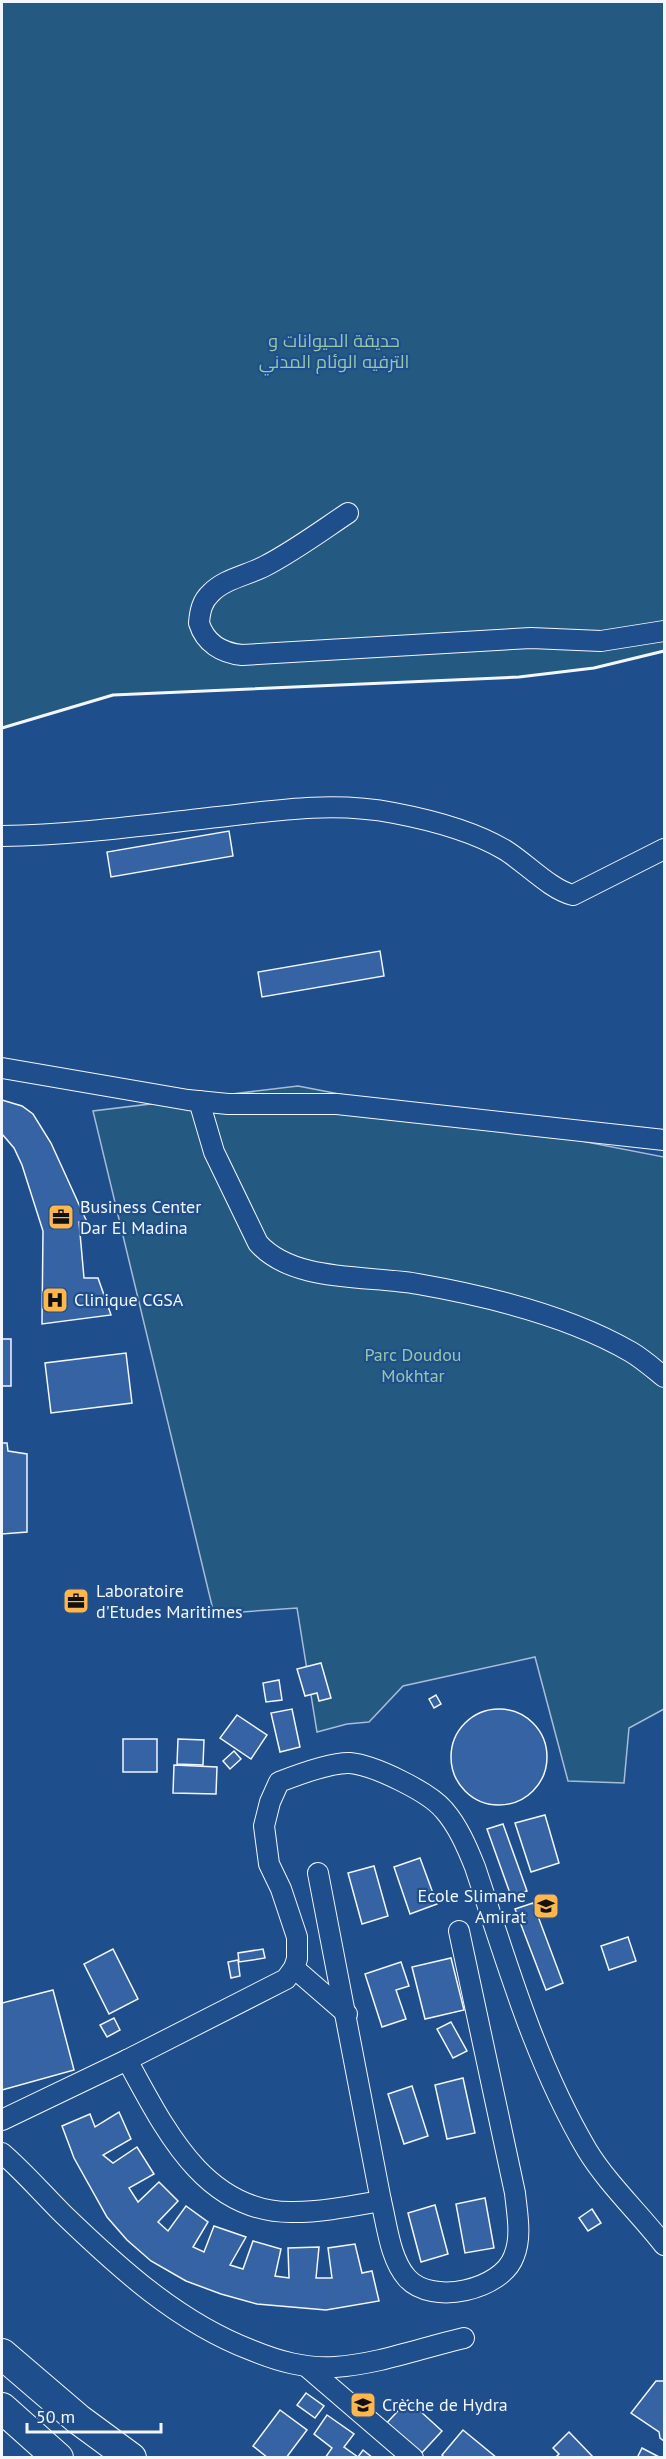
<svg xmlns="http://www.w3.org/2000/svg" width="666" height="2459" viewBox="0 0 666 2459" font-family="'PT Sans',Cairo,sans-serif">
  <rect width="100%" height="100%" fill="#1f4e8c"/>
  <g fill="#245a82" stroke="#a8bbd7" stroke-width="1.5">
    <polygon points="2,2 664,2 664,651 594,668 519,677 113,695 2,728"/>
    <polygon points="298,1086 664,1157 664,1709 629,1728 624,1783 568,1781 535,1657 403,1686 369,1722 347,1724 317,1732 297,1608 214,1614 93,1111"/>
  </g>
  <g fill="#3563a3" stroke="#f2f6ff" stroke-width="1.5">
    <polygon points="229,831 233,856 111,877 107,852"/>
    <polygon points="380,951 384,976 262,997 258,972"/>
    <polygon points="2,1100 22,1106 33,1114 51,1143 87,1222 79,1222 84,1278 98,1278 111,1315 42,1324 43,1231 22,1165 14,1148 2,1134"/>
    <rect x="2" y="1339" width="9" height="47"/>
    <polygon points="126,1353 132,1403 51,1413 45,1363"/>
    <polygon points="2,1443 7,1443 8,1451 27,1454 27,1532 2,1534"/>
    <polygon points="321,1663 331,1698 319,1701 317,1693 305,1696 297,1669"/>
    <polygon points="279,1680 282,1700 266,1702 263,1683"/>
    <polygon points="436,1695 441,1704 434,1708 429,1699"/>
    <circle cx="499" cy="1757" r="48"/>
    <polygon points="292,1709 300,1747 280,1752 271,1713"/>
    <polygon points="237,1715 267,1735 251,1759 220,1738"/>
    <rect x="123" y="1739" width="34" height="33"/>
    <polygon points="178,1739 204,1740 203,1765 177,1764"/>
    <polygon points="234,1751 241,1759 230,1769 223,1761"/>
    <polygon points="174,1765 217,1767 216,1794 173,1793"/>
    <polygon points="545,1815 559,1863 531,1872 515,1823"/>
    <polygon points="503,1824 527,1891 511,1896 487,1829"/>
    <polygon points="420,1858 437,1904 410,1914 394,1867"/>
    <polygon points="374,1866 388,1916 362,1924 348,1873"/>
    <polygon points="533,1903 563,1983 546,1990 515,1909"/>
    <polygon points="628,1937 636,1961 609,1970 601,1946"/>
    <polygon points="113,1949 138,1999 109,2014 84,1964"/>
    <polygon points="263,1949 265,1958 239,1962 238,1953"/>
    <polygon points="451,1958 464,2010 425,2019 412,1967"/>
    <polygon points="238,1960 240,1976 231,1978 228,1962"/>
    <polygon points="401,1962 409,1986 396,1990 406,2019 382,2027 365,1974"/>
    <polygon points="53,1990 74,2070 2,2090 2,2003"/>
    <polygon points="114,2018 120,2030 107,2037 100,2025"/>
    <polygon points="451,2022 467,2051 453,2058 437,2029"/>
    <polygon points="463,2078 475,2133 447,2139 435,2085"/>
    <polygon points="412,2086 428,2136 404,2144 388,2094"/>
    <polygon points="119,2112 131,2139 103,2155 113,2163 137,2147 154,2174 129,2188 138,2202 159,2182 178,2201 158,2222 168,2231 186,2206 208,2222 193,2247 204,2252 214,2226 246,2237 230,2265 243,2269 253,2241 281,2249 275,2276 289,2278 288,2248 319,2247 316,2278 332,2278 328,2248 355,2244 362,2273 372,2271 379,2301 326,2310 257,2304 221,2294 186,2281 151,2261 127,2240 107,2217 74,2158 62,2126 90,2114 95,2127"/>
    <polygon points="485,2198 494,2248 465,2253 456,2204"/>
    <polygon points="435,2205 448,2254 421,2262 408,2213"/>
    <polygon points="592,2209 601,2223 588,2231 579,2218"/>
    <polygon points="656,2381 664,2381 664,2441 660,2438 659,2432 631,2413"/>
    <polygon points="306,2393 324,2406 315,2418 297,2405"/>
    <polygon points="408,2400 442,2431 418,2457 384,2426"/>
    <polygon points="280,2410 307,2430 286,2458 268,2458 253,2446"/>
    <polygon points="327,2415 354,2434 344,2447 358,2457 363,2450 373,2458 325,2458 332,2448 314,2434"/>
    <polygon points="463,2430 497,2458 445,2458 442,2455"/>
    <polygon points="569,2432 594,2458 555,2458 559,2454 553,2448"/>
    <polygon points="642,2448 661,2458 637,2458"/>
  </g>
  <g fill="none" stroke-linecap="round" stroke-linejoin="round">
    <g stroke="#f2f6ff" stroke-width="22">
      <g id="minor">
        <path d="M348 513C321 531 294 551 265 566 248 575 224 579 211 593 202 601 200 611 199 623 205 643 222 653 242 655L531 638 601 641 664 631"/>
        <path d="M2 836C77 835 153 824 227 816 284 809 338 802 394 813 431 820 473 831 505 850 526 863 551 890 573 895L664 849"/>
        <polyline points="2,1068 188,1100 228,1104 337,1104 664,1140"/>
        <path d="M199 1101 214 1152 258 1243C293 1283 369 1275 418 1284 487 1296 571 1317 631 1352 643 1359 654 1369 664 1377"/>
        <path d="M318 1873 381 2201C387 2225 390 2259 407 2278 432 2306 502 2290 514 2256 522 2237 517 2213 515 2193L459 1931"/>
        <polyline points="294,1968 347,2014"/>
        <path d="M127 2060C164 2127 204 2214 294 2212 323 2212 352 2206 381 2201"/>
        <path d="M2 2120 127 2060 286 1979 294 1968 297 1959V1937L281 1889 269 1864 264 1826 270 1802 279 1782C297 1775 331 1762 350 1763 374 1765 429 1792 444 1810 458 1826 467 1847 475 1867 507 1963 535 2062 587 2150 607 2183 640 2214 664 2245"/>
        <path d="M2 2153C24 2172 43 2194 63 2214 119 2268 178 2322 251 2350 278 2361 305 2369 335 2367 379 2364 421 2348 464 2338"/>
        <polyline points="307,2367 413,2458"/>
      </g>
    </g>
    <g stroke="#f2f6ff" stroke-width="32">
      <g id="highway">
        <polyline points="2,2354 78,2419 131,2458"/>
        <polyline points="2,2408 58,2458"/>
      </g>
    </g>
    <use href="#minor" stroke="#1f4e8c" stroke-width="20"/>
    <use href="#highway" stroke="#1f4e8c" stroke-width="30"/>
    <polyline stroke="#f2f6ff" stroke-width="3" points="2,728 113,695 519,677 594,668 664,651"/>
  </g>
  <defs>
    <g id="office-square" transform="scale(1.35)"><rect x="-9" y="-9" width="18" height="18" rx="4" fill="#ffb74d" stroke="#1f4e8c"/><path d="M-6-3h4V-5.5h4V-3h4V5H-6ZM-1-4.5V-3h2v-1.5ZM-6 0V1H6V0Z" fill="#111"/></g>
    <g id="hospital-square" transform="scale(1.35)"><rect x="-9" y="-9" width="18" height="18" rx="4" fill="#ffb74d" stroke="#1f4e8c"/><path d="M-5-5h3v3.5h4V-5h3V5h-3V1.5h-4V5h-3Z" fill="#111"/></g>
    <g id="school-square" transform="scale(1.35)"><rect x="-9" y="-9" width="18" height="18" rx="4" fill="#ffb74d" stroke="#1f4e8c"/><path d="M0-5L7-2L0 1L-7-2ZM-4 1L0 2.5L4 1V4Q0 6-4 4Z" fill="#111"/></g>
  </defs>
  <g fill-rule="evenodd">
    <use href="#office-square" x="61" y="1217"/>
    <use href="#hospital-square" x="55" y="1300"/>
    <use href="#office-square" x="76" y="1601"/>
    <use href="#school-square" x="546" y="1906"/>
    <use href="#school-square" x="363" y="2405"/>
  </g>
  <g text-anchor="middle" stroke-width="4.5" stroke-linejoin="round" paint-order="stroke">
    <g font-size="18" fill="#97c8a6" stroke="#1f4e8c">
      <text x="334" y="347">حديقة الحيوانات و<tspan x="334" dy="21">الترفيه الوئام المدني</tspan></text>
      <text x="413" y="1361">Parc Doudou<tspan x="413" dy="21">Mokhtar</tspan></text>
    </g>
    <g font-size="18" fill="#f2f6ff" stroke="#1f4e8c" text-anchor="start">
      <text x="80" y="1213">Business Center<tspan x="80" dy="21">Dar El Madina</tspan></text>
      <text x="74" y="1306">Clinique CGSA</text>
      <text x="96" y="1597">Laboratoire<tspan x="96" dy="21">d'Etudes Maritimes</tspan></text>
      <text x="526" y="1902" text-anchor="end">Ecole Slimane<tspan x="526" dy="21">Amirat</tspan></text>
      <text x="382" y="2411">Crèche de Hydra</text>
    </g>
  </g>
  <rect width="666" height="2459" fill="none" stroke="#f2f6ff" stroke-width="6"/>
  <path d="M27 2423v9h134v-9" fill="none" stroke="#f2f6ff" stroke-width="3"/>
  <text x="36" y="2423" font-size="18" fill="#f2f6ff" stroke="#1f4e8c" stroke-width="4.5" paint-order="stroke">50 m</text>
</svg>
